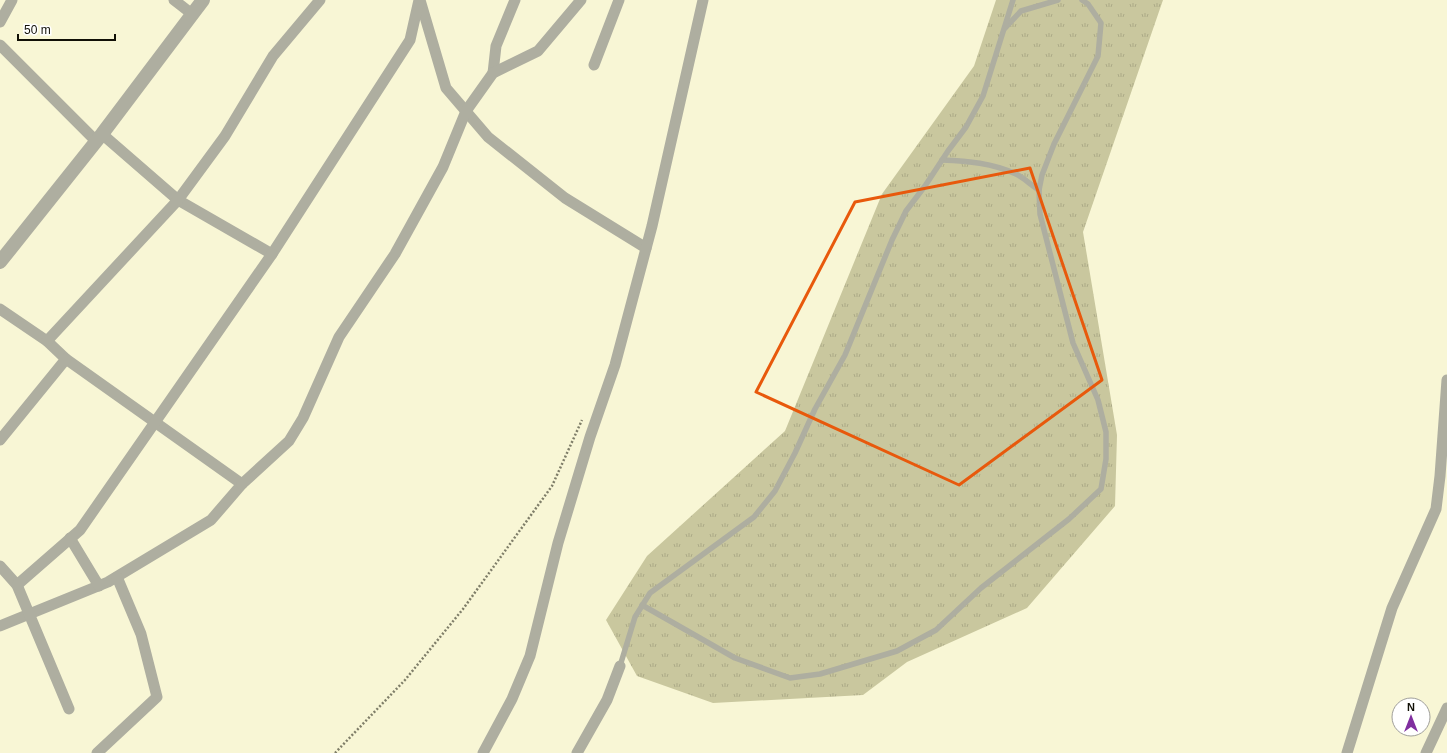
<svg xmlns="http://www.w3.org/2000/svg" width="1447" height="753" viewBox="0 0 1447 753" font-family="Helvetica,sans-serif">
  <defs>
    <pattern id="park-tufts" width="24" height="20" patternUnits="userSpaceOnUse"><rect width="24" height="20" fill="#c9c79e"/><path d="M3 7l-1-3M5 7V3M7 7l1-3M15 17l-1-3M17 17v-4M19 17l1-3" fill="none" stroke="#acaa87"/></pattern>
  </defs>
  <rect width="100%" height="100%" fill="#f8f6d5"/>
  <polygon fill="url(#park-tufts)" points="996,0 1163,0 1083,232 1117,435 1115,506 1027,608 907,662 863,695 713,703 637,676 606,620 647,556 785,431 882,194 974,66"/>
  <g fill="none" stroke-linecap="round" stroke-linejoin="round">
    <polyline stroke="#7f7e69" stroke-width="2.5" stroke-dasharray="2 2" stroke-linecap="butt" points="335,753 405,680 463,609 552,486 582,420"/>
    <g stroke="#aeaea0" stroke-width="5.5">
      <polyline points="1005,28 1021,11 1058,0"/>
      <path d="M942 160C968 161 992 163 1016 174 1024 178 1031 185 1039 190"/>
      <polyline points="642,605 735,658 790,678 820,674 897,651 936,630 981,588 1069,519 1101,489 1106,459 1106,432 1098,400 1073,343 1040,214 1039,190 1042,175 1054,144 1098,56 1101,23 1088,4 1082,0"/>
      <polyline points="620,666 635,617 650,593 754,517 775,491 795,453 815,409 845,355 892,240 906,211 925,186 948,151 966,127 983,96 1013,0"/>
    </g>
    <g stroke="#aeaea0" stroke-width="11">
      <polyline points="174,0 192,14"/>
      <polyline points="420,0 446,88 488,137 565,198 646,248"/>
      <polyline points="0,22 12,0"/>
      <polyline points="0,45 96,141"/>
      <polyline points="594,65 619,0"/>
      <polyline points="493,73 496,46 515,0"/>
      <polyline points="102,134 178,200 272,254 410,40 419,0"/>
      <polyline points="0,309 47,341 66,359 242,484 211,520 108,582 0,626"/>
      <polyline points="47,341 178,200 225,136 273,56 320,0"/>
      <polyline points="0,440 66,359"/>
      <polyline points="242,484 289,441 303,418 339,337 395,254 443,167 466,111 493,73 538,51 581,0"/>
      <polyline points="70,538 99,586"/>
      <polyline points="0,566 17,585 69,709"/>
      <polyline points="17,585 80,530 272,254"/>
      <polyline points="97,753 157,697 141,634 117,577"/>
      <polyline points="483,753 512,699 530,656 558,543 590,437 615,365 652,226 703,0"/>
      <polyline points="577,753 607,700 620,666"/>
      <polyline points="1347,753 1392,608 1436,509 1440,476 1447,380"/>
      <polyline points="1426,753 1447,708"/>
    </g>
    <polyline stroke="#aeaea0" stroke-width="14" points="0,262 102,134 203,0"/>
  </g>
  <path fill="none" stroke="#e8590c" stroke-width="3" stroke-linejoin="round" d="M1030 168 1102 380 959 485 756 392 855 202Z"/>
  <g transform="translate(1411 717)"><circle r="19" fill="#ffffff" stroke="#a09f9b"/>
  <path d="M0-3L7 15L0 10L-7 15Z" fill="#802f9f"/>
  <text y="-6" font-size="11" font-weight="bold" text-anchor="middle" fill="#111006">N</text>
  </g>
  <path d="M18 34v6h97v-6" fill="none" stroke="#111006" stroke-width="2"/>
  <text x="24" y="34" font-size="12" fill="#111006" stroke="#ffffff" stroke-width="3" paint-order="stroke">50 m</text>
</svg>
